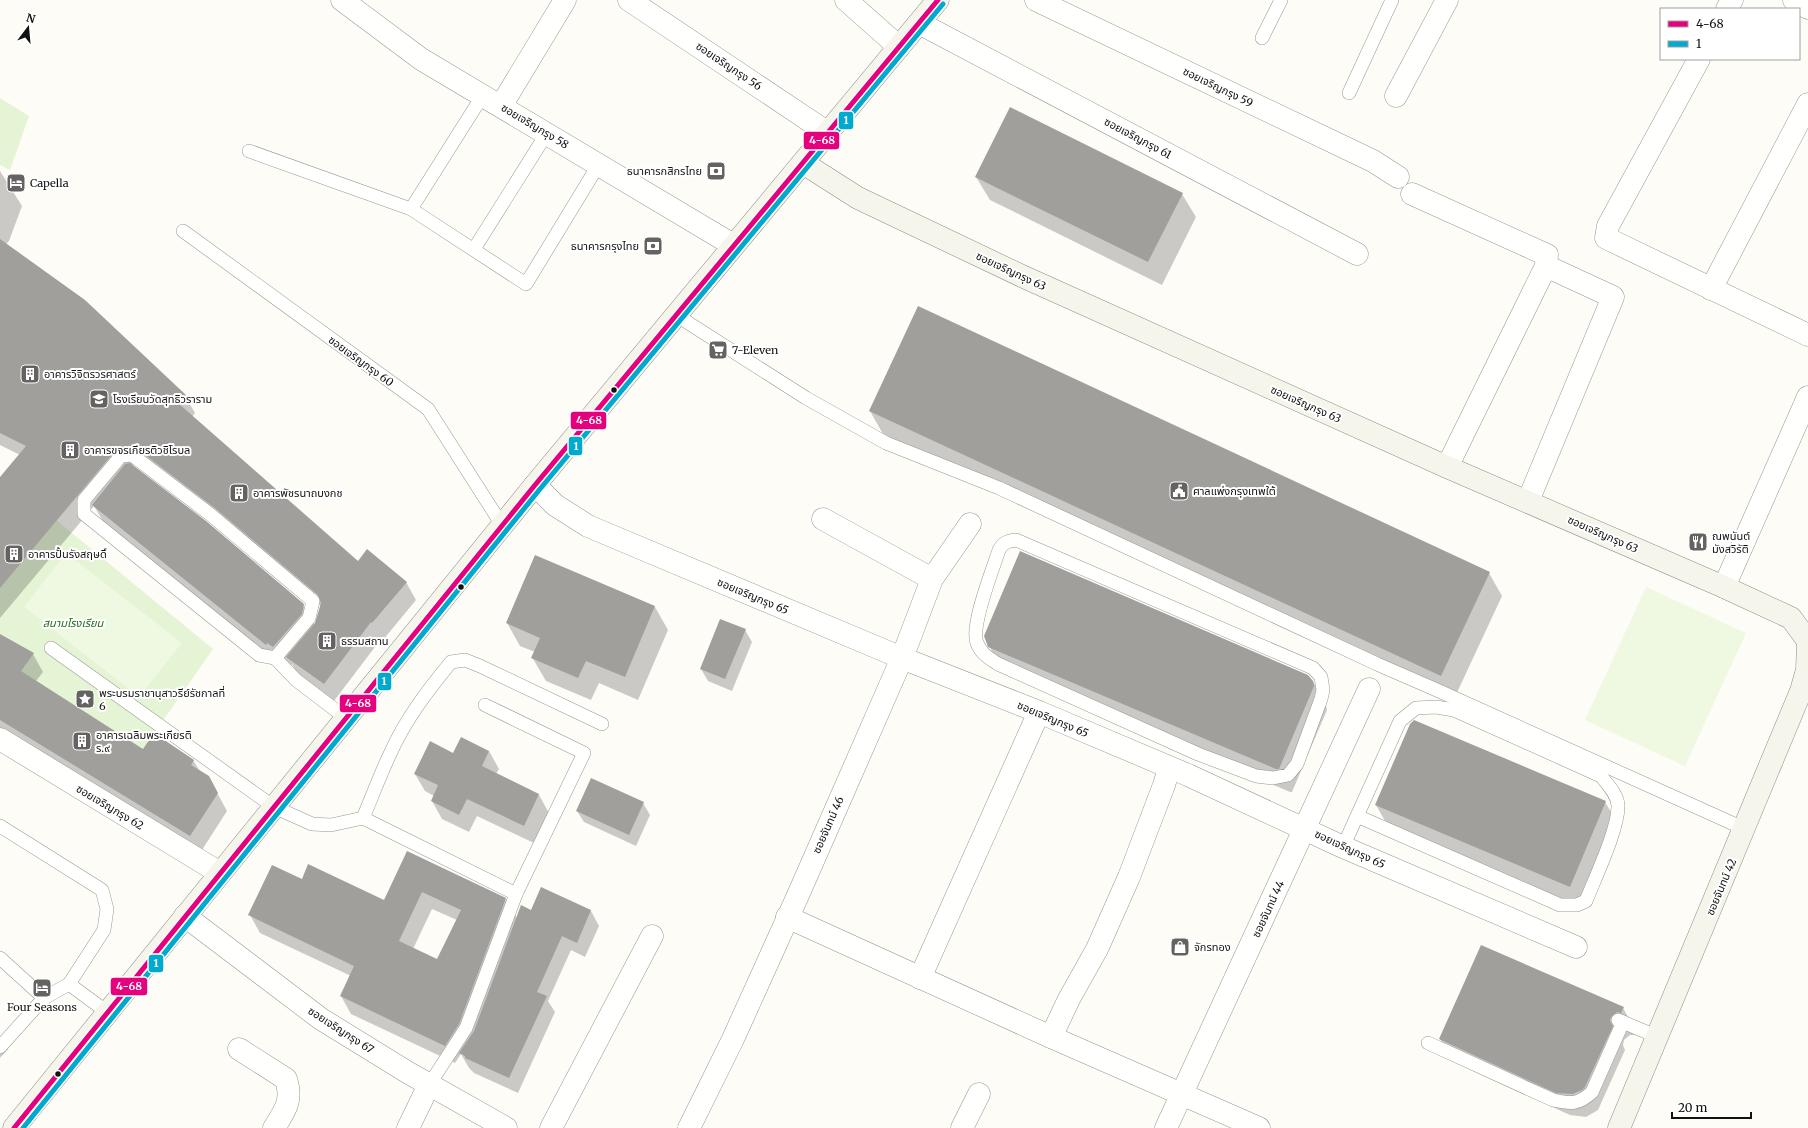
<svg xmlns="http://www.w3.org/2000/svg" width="1808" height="1128" viewBox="0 0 1808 1128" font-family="Merriweather,'Noto Sans Thai',serif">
  <rect width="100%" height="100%" fill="#fdfcf7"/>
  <g fill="#e5f4d5">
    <polygon points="0,98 29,116 10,170 0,165"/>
    <polygon points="56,520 213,649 143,749 0,658 0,585"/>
  </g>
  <g fill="#eff8e0">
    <polygon points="66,553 182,643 139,697 24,607"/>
    <polygon points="1646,587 1746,633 1685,766 1585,720"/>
  </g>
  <g fill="#0003" fill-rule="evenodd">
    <polygon points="0,171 22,206 9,241 0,251"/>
    <polygon points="976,177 1182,194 1196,217 1162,285 990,200"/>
    <path d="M0 273 185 396 195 413 192 417 358 562 406 582 416 600 383 640 381 639 334 701 298 675 292 664 287 670 107 528 94 506 0 618V479L20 455 0 445ZM142 464 227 526 321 606 315 625 303 605 131 465Z"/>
    <polygon points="870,411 1489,573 1502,596 1454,699 883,434"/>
    <polygon points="655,607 668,630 638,700 599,683 591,700 546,681 532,657 535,652 520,646 507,623"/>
    <polygon points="745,630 752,642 732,691 708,681 701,669"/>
    <polygon points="0,635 33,654 43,672 36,681 143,751 193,760 199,770 208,776 227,811 200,853 0,731"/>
    <polygon points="989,646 1313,681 1326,705 1327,710 1292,792 1290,792 1003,670"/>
    <polygon points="489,751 499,769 496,774 539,795 549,813 534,843 477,816 469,832 442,819 432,801 434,796 425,791 415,774 454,754"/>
    <polygon points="1605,802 1619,825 1583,910 1389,828 1376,805"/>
    <polygon points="643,803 650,815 636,846 584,822 577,811"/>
    <path d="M408 853 505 899 517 918 531 911 541 888 591 911 599 926 585 957 571 950 548 1001 555 1012 518 1093 474 1073 469 1068 461 1054 455 1063 351 1014 341 996 351 976 260 933 250 915 302 881 385 901ZM432 909 457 920 438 960 413 949Z"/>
    <polygon points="1623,1008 1636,1031 1634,1035 1630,1035 1624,1040 1623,1045 1625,1050 1598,1110 1586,1117 1570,1115 1454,1062 1440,1039"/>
    <polygon points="0,1036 8,1049 0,1058"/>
  </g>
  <g fill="#a19f9c" fill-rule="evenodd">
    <polygon points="1010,107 1183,193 1148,262 975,177"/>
    <polygon points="0,239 85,300 186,395 178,403 358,561 367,549 407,582 372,623 371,622 324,684 286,657 315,623 321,603 318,595 216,509 136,448 120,448 115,451 0,588 0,477 26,446 0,433"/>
    <polygon points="918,306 1490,572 1441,676 869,411"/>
    <polygon points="130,463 206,521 304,604 302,614 273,647 267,643 266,645 92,505 125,464"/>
    <polygon points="1020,551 1308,675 1313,681 1314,686 1279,769 1276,769 988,647 984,636"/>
    <polygon points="535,555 655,606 625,677 586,661 578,678 531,658 540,638 506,623"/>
    <polygon points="720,619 746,629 725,679 700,669"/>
    <polygon points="0,634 34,653 21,671 143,749 154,733 194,760 191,765 209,776 218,793 190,836 0,720"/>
    <polygon points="1414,720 1606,801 1570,887 1375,805 1410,724"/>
    <polygon points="461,737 489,751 482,766 539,794 524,826 467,799 459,815 431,801 438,785 414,774 430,741 453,753"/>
    <polygon points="591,778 644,802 629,835 576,811"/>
    <path d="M407 851 506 898 459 1024 445 1046 340 996 354 966 248 915 272 865 302 879 308 864 384 900ZM422 892 461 910 437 959 399 941Z"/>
    <polygon points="541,887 591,910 577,943 562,936 537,992 547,996 509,1078 465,1058 465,1056 459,1053 474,1031 521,905 531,910"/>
    <polygon points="1481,945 1624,1007 1621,1013 1617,1012 1611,1017 1610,1021 1613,1026 1585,1087 1582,1090 1573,1094 1556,1093 1439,1039"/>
  </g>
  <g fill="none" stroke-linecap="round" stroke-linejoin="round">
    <g stroke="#979795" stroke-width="14">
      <g id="lane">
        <polyline points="1262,38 1281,0"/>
        <polyline points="1349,93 1392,0"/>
        <polyline points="483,95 411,209 526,284 599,164"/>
        <polyline points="249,151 411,209"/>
        <polyline points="183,231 428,409 502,525"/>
        <polyline points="474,249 547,133"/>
        <polyline points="676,315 806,398 886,443 999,488 1377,664 1439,691 1745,829"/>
        <polygon points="132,455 211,515 313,601 309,618 275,658 259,655 84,514 84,500 121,456"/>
        <path d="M1016 540 1313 668 1321 677 1323 690 1321 699 1297 764 1288 775 1273 778 1256 776 1198 754 998 664C989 658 981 654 977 643 970 626 993 569 999 550 1003 543 1007 541 1016 540Z"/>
        <polyline points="51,648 274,807 312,824 331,825 363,818 516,894"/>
        <polyline points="275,658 296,680 346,718"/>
        <path d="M363 818C372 797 380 775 390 754 405 720 428 690 451 662L465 660 480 666 602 724"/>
        <polyline points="0,826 102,890 107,909 104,930 69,984"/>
        <path d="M1343 847 1357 816 1560 905H1577L1586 901C1595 878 1619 828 1618 805 1617 794 1608 785 1601 776L1454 710 1436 707 1416 708 1400 721 1357 816"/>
        <polyline points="0,958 44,998 69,984 107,1012"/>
        <polyline points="1618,1020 1658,1037"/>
        <path d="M1428 1043 1553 1100C1571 1104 1578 1105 1592 1092L1623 1022"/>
        <polyline points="0,1047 44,998"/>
        <polyline points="429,1085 466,1028 516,894 584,753 485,705"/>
      </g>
    </g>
    <g stroke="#979795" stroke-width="23">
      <g id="street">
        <polyline points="342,0 421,59 733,245"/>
        <polyline points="629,0 828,133"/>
        <polyline points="846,0 899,47"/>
        <polyline points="1036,0 1373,161 1398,177"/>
        <polyline points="1794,0 1808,8"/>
        <polyline points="1727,9 1732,0"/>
        <polyline points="919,23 1357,254"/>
        <polyline points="1699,59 1608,226 1606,238 1808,335"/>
        <polyline points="1396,96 1447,0"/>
        <polyline points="501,106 565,0"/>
        <polyline points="1412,194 1547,255 1546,266 1447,467"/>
        <polyline points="1711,289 1808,104"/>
        <polyline points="535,485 555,505 588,526 902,658 1039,712 1188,775 1343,847 1576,947"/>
        <polyline points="1528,501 1613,297 1546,266"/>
        <polyline points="823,519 932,579"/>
        <polyline points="1724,587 1808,397"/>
        <polyline points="0,739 220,873"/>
        <polyline points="185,916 321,1019 407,1072 506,1128"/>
        <polyline points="787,917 1051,1037 1259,1128"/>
        <polyline points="920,978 1039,712"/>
        <polyline points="1051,1037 1069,999 1097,949 1129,877 1164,785 1169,768"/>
        <path d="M239 1049 286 1079C293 1100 285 1111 274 1128"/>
        <polyline points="408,1128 429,1085"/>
        <polyline points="551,1128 652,936"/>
        <polyline points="689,1128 733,1039 799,893 902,658 932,579 970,524"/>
        <polyline points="962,1128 979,1094"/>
        <polyline points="1166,1128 1369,689"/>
      </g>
    </g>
    <g stroke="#8e8d8b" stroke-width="23">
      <g id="secondary">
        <polyline points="803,163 858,198 1024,277 1447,467 1724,587 1791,618 1808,641"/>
        <polyline points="14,1128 535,485 938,0"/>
        <polyline points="1619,1128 1801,691 1807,670 1808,642"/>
      </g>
    </g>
    <use href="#lane" stroke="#fffffe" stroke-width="13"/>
    <use href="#street" stroke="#fffffe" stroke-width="22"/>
    <use href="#secondary" stroke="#f6f5eb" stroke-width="22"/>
    <g stroke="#fff" stroke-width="8">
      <polyline id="bus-1" points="14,1128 535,485 938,0"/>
    </g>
    <g stroke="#fff" stroke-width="8">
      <polyline id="bus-2" points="23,1128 540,489 943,4"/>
    </g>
    <use href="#bus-1" stroke="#e5007d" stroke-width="5"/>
    <use href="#bus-2" stroke="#00a9ce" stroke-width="5"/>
  </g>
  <defs>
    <g id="bank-square" transform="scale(1)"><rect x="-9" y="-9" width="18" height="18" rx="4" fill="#646362" stroke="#fff"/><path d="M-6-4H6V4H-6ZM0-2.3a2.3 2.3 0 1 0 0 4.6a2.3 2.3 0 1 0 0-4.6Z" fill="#fff"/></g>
    <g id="hotel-square" transform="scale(1)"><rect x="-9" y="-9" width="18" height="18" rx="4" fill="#646362" stroke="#fff"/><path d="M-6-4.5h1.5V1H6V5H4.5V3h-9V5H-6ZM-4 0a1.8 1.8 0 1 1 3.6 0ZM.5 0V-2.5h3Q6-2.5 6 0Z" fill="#fff"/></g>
    <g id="supermarket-square" transform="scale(1)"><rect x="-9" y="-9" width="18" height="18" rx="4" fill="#646362" stroke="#fff"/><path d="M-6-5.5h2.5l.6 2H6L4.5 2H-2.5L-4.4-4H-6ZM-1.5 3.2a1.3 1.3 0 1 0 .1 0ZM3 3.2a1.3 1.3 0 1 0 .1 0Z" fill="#fff"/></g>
    <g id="building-square" transform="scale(1)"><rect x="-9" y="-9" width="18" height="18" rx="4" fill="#646362" stroke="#fff"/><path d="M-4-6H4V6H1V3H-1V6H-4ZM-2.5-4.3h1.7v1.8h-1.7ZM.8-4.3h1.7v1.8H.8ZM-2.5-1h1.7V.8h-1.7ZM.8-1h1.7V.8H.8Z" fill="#fff"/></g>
    <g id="school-square" transform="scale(1)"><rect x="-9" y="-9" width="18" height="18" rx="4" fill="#646362" stroke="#fff"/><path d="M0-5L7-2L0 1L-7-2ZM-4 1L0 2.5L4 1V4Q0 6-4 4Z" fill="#fff"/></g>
    <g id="civic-square" transform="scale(1)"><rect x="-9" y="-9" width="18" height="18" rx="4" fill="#646362" stroke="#fff"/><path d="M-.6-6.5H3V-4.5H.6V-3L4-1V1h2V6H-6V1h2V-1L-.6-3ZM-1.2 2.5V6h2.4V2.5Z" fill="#fff"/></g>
    <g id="restaurant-square" transform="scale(1)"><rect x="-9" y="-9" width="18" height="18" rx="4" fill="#646362" stroke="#fff"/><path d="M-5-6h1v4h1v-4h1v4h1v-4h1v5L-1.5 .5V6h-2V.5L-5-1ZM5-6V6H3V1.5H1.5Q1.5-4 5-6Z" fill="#fff"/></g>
    <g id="sight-square" transform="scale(1)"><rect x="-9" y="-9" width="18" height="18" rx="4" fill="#646362" stroke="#fff"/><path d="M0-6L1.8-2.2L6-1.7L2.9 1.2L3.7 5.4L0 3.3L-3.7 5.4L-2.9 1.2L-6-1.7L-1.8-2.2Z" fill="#fff"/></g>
    <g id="shop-square" transform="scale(1)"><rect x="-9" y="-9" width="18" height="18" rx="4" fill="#646362" stroke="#fff"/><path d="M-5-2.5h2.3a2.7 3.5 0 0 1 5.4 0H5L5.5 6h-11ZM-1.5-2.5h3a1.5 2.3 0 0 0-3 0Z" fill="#fff"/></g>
  </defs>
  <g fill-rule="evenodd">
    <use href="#bank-square" x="716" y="171"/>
    <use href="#hotel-square" x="16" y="183"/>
    <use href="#bank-square" x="653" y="246"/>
    <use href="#supermarket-square" x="718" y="350"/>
    <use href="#building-square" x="30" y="374"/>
    <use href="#school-square" x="99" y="399"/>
    <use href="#building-square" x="70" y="450"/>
    <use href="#civic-square" x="1179" y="491"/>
    <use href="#building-square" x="239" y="493"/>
    <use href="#restaurant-square" x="1698" y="542"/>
    <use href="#building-square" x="14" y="554"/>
    <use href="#building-square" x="327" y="641"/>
    <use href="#sight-square" x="85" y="699"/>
    <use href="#building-square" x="82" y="741"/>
    <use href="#shop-square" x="1180" y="947"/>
    <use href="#hotel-square" x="42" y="988"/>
  </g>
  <g fill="#111" stroke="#fff" stroke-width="1.5">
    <circle cx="614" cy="390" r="3.5"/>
    <circle cx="461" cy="587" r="3.5"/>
    <circle cx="58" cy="1074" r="3.5"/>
  </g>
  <g text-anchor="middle" stroke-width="4" stroke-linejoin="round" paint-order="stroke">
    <g font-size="11" fill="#111" stroke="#fff">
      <text transform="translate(729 66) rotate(34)" y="4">ซอยเจริญกรุง 56</text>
      <text transform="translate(1218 87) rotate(26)" y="4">ซอยเจริญกรุง 59</text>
      <text transform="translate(535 126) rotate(31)" y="4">ซอยเจริญกรุง 58</text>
      <text transform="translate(1138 138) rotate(28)" y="4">ซอยเจริญกรุง 61</text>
      <text transform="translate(1011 271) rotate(25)" y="4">ซอยเจริญกรุง 63</text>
      <text transform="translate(361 361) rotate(36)" y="4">ซอยเจริญกรุง 60</text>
      <text transform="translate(1306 404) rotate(24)" y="4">ซอยเจริญกรุง 63</text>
      <text transform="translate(1603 534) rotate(24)" y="4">ซอยเจริญกรุง 63</text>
      <text transform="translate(753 596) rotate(23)" y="4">ซอยเจริญกรุง 65</text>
      <text transform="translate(1053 719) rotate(23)" y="4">ซอยเจริญกรุง 65</text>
      <text transform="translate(110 807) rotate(31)" y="4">ซอยเจริญกรุง 62</text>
      <text transform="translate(828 825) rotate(-66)" y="4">ซอยจันทน์ 46</text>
      <text transform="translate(1350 849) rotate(25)" y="4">ซอยเจริญกรุง 65</text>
      <text transform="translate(1721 887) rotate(-67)" y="4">ซอยจันทน์ 42</text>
      <text transform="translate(1268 909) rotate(-65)" y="4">ซอยจันทน์ 44</text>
      <text transform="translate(341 1030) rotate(33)" y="4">ซอยเจริญกรุง 67</text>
    </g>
    <g font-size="11" fill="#111" stroke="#fff" text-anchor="start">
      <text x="702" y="175" text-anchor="end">ธนาคารกสิกรไทย</text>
      <text x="30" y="187">Capella</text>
      <text x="639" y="250" text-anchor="end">ธนาคารกรุงไทย</text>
      <text x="732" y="354">7-Eleven</text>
      <text x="44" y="378">อาคารวิจิตรวรศาสตร์</text>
      <text x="113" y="403">โรงเรียนวัดสุทธิวราราม</text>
      <text x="84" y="454">อาคารขจรเกียรติวชิโรบล</text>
      <text x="1193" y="495">ศาลแพ่งกรุงเทพใต้</text>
      <text x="253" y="497">อาคารพัชรนาถบงกช</text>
      <text x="1712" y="540">ณพนันต์<tspan x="1712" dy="13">มังสวิรัติ</tspan></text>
      <text x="28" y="558">อาคารปั้นรังสฤษดิ์</text>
      <text x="341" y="645">ธรรมสถาน</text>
      <text x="99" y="697">พระบรมราชานุสาวรีย์รัชกาลที่<tspan x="99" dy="13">6</tspan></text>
      <text x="96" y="739">อาคารเฉลิมพระเกียรติ<tspan x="96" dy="13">ร.๙</tspan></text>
      <text x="1194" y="951">จักรทอง</text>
      <text x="42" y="1011" text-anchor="middle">Four Seasons</text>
    </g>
    <g font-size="11" font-style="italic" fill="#266f1b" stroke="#fff">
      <text x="73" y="627">สนามโรงเรียน</text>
    </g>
  </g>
  <g stroke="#fff" stroke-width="1.5">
    <rect x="838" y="111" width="16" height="19" rx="4" fill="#00a9ce"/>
    <rect x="803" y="131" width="37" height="19" rx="4" fill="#e5007d"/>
    <rect x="570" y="411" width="37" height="19" rx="4" fill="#e5007d"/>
    <rect x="568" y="436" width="15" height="20" rx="4" fill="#00a9ce"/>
    <rect x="377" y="672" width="15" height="19" rx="4" fill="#00a9ce"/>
    <rect x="339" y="694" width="38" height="19" rx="4" fill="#e5007d"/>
    <rect x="148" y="954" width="16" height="19" rx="4" fill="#00a9ce"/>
    <rect x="110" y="977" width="38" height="19" rx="4" fill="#e5007d"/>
  </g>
  <g font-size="11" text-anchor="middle" font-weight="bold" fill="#fff">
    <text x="846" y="124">1</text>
    <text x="822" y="144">4-68</text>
    <text x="589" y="424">4-68</text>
    <text x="576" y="450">1</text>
    <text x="384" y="685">1</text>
    <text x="358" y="707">4-68</text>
    <text x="156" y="967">1</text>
    <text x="129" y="990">4-68</text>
  </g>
  <rect x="1660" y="8" width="140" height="52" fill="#ffffff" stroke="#a0a0a0"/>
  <rect x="1668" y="21" width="20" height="6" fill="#e5007d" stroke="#a0a0a0"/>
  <text x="1696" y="28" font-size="12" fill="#111111">4-68</text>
  <rect x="1668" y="41" width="20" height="6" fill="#00a9ce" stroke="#a0a0a0"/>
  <text x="1696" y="48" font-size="12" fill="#111111">1</text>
  <g transform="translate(28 28) rotate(16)" stroke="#ffffff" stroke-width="3" paint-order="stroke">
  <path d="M0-3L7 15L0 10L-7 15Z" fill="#111111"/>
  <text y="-6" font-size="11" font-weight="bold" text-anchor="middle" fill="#111111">N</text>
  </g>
  <path d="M1672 1112v6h79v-6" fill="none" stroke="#111111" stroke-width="2"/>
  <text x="1678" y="1112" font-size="12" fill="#111111" stroke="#ffffff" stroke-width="3" paint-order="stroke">20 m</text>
</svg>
